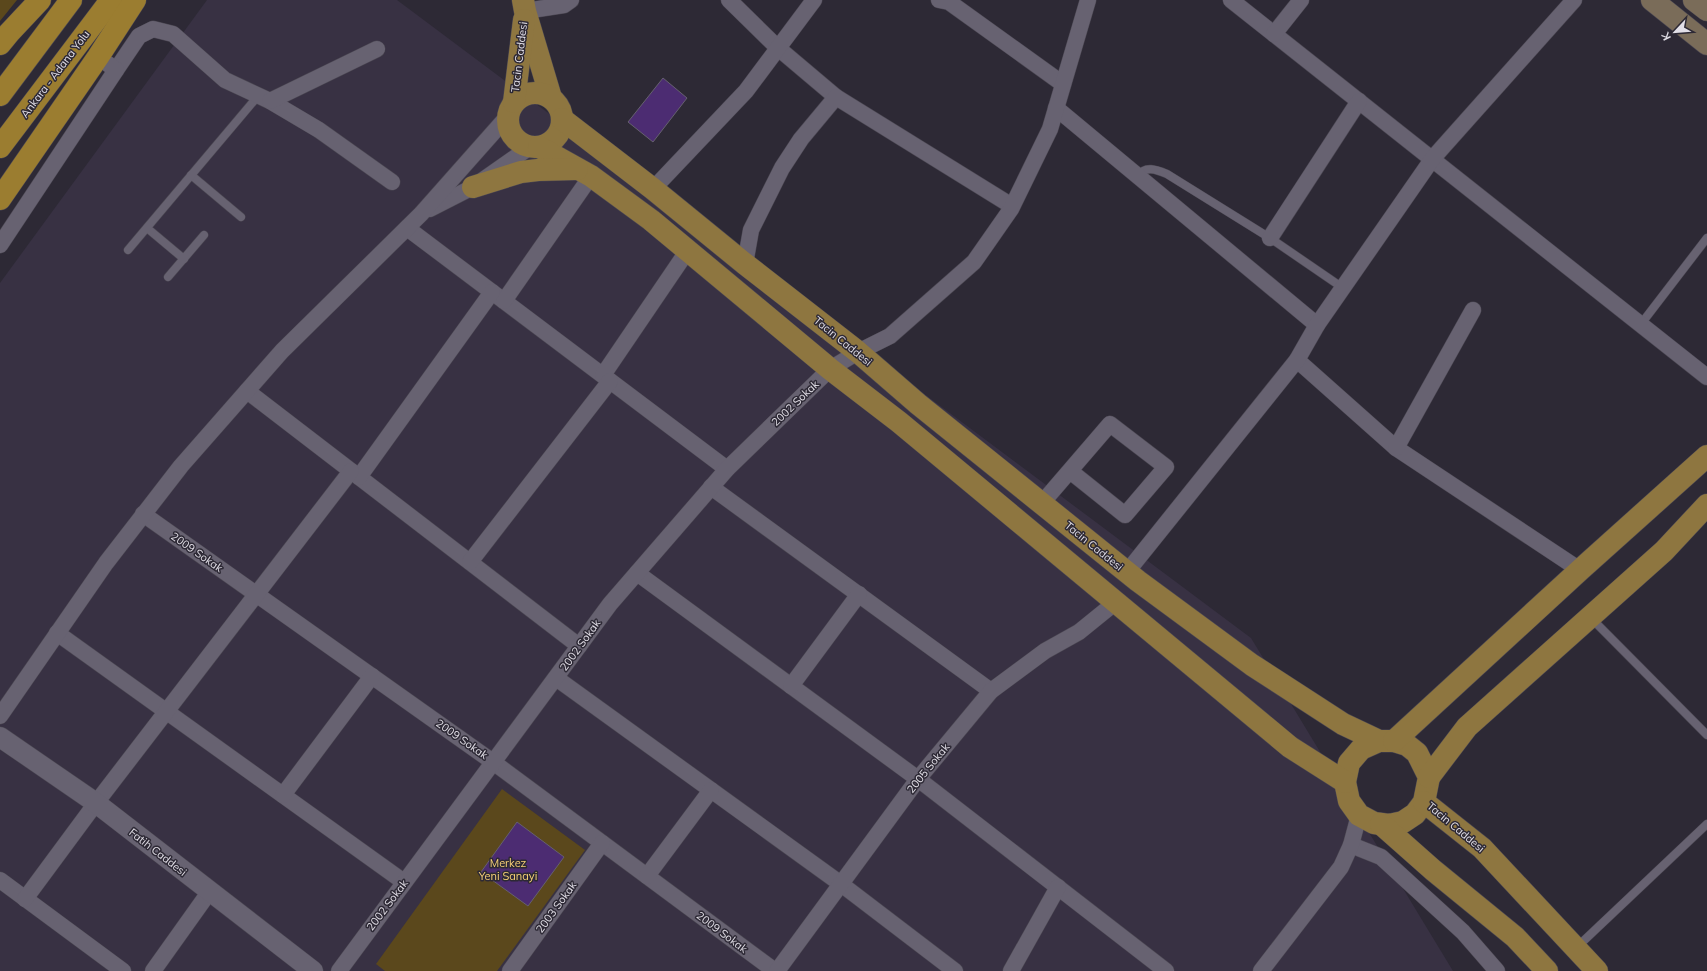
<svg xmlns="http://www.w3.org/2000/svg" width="1707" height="971" viewBox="0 0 1707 971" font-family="Mulish,sans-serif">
  <rect width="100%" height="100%" fill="#2d2935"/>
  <polygon fill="#383143" points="207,0 397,0 1251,638 1453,971 0,971 0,283"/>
  <g fill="#5b481c">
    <polygon points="0,0 17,0 0,21"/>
    <polygon points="502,789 585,850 497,971 385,971 376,964"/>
  </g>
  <g fill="#4c2c72" stroke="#65606f">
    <polygon points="663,78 687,98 653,142 628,122"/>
    <polygon points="517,822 564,857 528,906 481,872"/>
  </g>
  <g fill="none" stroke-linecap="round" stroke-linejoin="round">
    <g stroke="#4b4752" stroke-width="9">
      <g id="service">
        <polyline points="191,175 241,217"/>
        <path d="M1138 176C1145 165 1157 170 1167 174L1270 238 1343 288"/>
        <polyline points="147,228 184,259"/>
        <polyline points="128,250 258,96"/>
        <polyline points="168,277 204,235"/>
        <polyline points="1641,324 1707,238"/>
        <polyline points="1591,618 1707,735"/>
        <polyline points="1576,948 1707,824"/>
      </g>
    </g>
    <g stroke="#4b4752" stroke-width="17">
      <g id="minor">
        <polyline points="729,0 778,48 836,97"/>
        <polyline points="939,0 949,2 1063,84"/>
        <polyline points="1231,0 1707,377"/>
        <polyline points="525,11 564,5 571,0"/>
        <polyline points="1274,34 1301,0"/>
        <polyline points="116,70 139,36 153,29 173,34 225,80 270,101 319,130 392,182"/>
        <polyline points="270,101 377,49"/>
        <polyline points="1056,108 1317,325"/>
        <polyline points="653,189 746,91 814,0"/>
        <polyline points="430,209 473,187 530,147"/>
        <polyline points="407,228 727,469"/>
        <polyline points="1270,238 1359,101"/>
        <polyline points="0,245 116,70 108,64"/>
        <polyline points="745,264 751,230 782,168 801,139 836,97 1012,206"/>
        <polyline points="504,301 591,176"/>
        <polyline points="1297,360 1396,448 1580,570"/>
        <polyline points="603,375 688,250"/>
        <polyline points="247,391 579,646"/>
        <polyline points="1396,448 1473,310"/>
        <polyline points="359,477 492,292"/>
        <polyline points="711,487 991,691"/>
        <polyline points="1042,503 1110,424 1166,467 1125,515 1070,471"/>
        <polyline points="143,514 493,762 775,971"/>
        <polyline points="470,562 610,381"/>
        <polyline points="1127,572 1297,360 1317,325 1433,158 1574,0"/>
        <polyline points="637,573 918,779 1166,971"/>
        <polyline points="57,633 404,882"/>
        <polyline points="556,678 841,884 955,971"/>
        <polyline points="791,686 859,594"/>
        <polyline points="0,716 106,563 181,466 282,351 421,214 507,117"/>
        <polyline points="283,795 372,676"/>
        <polyline points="1351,845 1381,857 1463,932 1497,971"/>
        <polyline points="647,876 711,790"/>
        <polyline points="0,880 123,971"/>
        <polyline points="25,899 96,803 351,471"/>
        <polyline points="153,971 210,891"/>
        <polyline points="339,971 610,604 727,469 830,369 858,352 890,336 974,262 1011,209 1050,129 1088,0"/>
        <polyline points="510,971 602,843"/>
        <polyline points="777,971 918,779 991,691 1045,651 1079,632 1116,602"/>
        <polyline points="1011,971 1058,887"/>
        <polyline points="1261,971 1341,867 1351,845 1359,815"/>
      </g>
    </g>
    <g stroke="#4b4752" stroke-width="21">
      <polyline id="tertiary" points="0,737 96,803 313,971"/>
    </g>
    <g stroke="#4b4752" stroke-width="23">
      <g id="secondary">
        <polyline points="1652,0 1707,44"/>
        <polyline points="1694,0 1707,10"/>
      </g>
    </g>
    <g stroke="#4b4752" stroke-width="23">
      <g id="primary">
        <polyline points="523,0 525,11 551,98"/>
        <circle cx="535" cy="120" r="27"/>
        <polyline points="514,102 524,20"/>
        <polyline points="562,119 653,189 745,264 858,352 918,404 1138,581 1252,665 1343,724 1379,741 1394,741 1407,745 1417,753 1429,777 1424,802 1415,814 1403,822 1389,825 1374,823 1359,815 1349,801 1345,782 1349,763 1361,749 1379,741"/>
        <polyline points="539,147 591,176 651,220 830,369 899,422 1290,747 1345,782"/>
        <polyline points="473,187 521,172 538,170 577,169"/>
        <polyline points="1394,741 1580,570 1707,456"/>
        <polyline points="1429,777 1467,727 1664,551 1707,505"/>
        <polyline points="1424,802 1482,848 1597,971"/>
        <polyline points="1381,824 1433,870 1515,937 1547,971"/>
      </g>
    </g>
    <g stroke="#4b4752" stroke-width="23">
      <g id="trunk">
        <polyline points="0,44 9,33 40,0"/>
        <polyline points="0,95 71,0"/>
        <polyline points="0,147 111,0"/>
        <polyline points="0,199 98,57 135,0"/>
      </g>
    </g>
    <use href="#service" stroke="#676271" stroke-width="8"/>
    <use href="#minor" stroke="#676271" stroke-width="16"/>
    <use href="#tertiary" stroke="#676271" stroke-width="20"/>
    <use href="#secondary" stroke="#7a6c59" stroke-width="22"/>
    <use href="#primary" stroke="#8e7640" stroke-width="22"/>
    <use href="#trunk" stroke="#9b7d30" stroke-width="22"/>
  </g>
  <g text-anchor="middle" stroke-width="3" stroke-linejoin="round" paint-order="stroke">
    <g font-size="11" fill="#e2dfe7" stroke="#2d2935">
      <text transform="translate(519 57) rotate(-83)" y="4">Tacin Caddesi</text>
      <text transform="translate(55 74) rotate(-53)" y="4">Ankara - Adana Yolu</text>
      <text transform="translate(843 341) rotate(39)" y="4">Tacin Caddesi</text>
      <text transform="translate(795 403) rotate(-44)" y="4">2002 Sokak</text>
      <text transform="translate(1094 546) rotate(39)" y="4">Tacin Caddesi</text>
      <text transform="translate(197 552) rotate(35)" y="4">2009 Sokak</text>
      <text transform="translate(580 645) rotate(-54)" y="4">2002 Sokak</text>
      <text transform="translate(462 739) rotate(35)" y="4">2009 Sokak</text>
      <text transform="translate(928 768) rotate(-51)" y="4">2005 Sokak</text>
      <text transform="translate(1456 827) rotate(40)" y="4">Tacin Caddesi</text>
      <text transform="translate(158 852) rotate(38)" y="4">Fatih Caddesi</text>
      <text transform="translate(387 905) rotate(-53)" y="4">2002 Sokak</text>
      <text transform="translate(556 907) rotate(-54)" y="4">2003 Sokak</text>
      <text transform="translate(722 932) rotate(37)" y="4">2009 Sokak</text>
    </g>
    <g font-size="11" fill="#f8d177" stroke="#2d2935">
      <text x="508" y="867">Merkez<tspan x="508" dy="13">Yeni Sanayi</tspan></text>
    </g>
  </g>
  <g transform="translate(1675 32) rotate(244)" stroke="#2d2935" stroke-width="3" paint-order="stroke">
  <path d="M0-3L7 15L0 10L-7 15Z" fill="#e2dfe7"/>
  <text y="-6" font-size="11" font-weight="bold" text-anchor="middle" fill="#e2dfe7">K</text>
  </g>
</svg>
